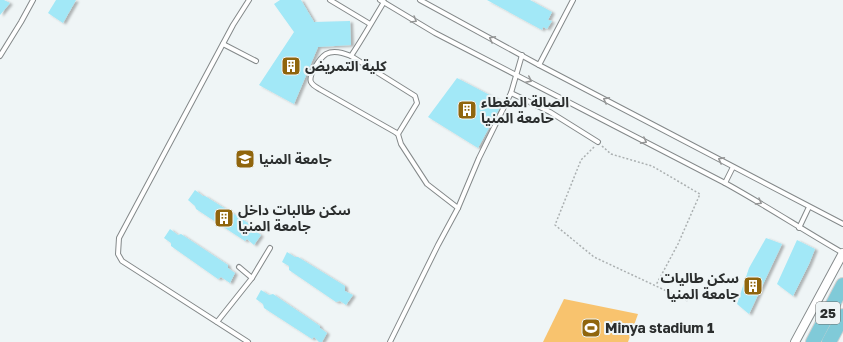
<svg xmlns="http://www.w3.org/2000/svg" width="843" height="342" viewBox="0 0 843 342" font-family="'Golos Text','Noto Sans Arabic',sans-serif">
  <defs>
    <filter id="shadow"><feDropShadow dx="3" dy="1.5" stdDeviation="1" flood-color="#0004"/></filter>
  </defs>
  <rect width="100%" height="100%" fill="#eff5f6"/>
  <polygon fill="#f8c36e" points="564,299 638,314 628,342 543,342"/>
  <g fill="#a2e8f7" filter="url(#shadow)">
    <polygon points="0,0 4,0 10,3 0,15"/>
    <polygon points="56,0 76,0 63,23 48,13"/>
    <polygon points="280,0 301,0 314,22 350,21 351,45 318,47 294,104 259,85 294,32 274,4"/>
    <polygon points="487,0 530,0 552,12 548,20 552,21 547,29 543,27 542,30"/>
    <polygon points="457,78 503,102 478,148 428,117"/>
    <polygon points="195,190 203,196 205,196 253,226 253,230 261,235 254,245 247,239 245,241 196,209 195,206 188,200"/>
    <polygon points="170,229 178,235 181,234 228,265 228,268 235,273 230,283 221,277 218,279 171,246 171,243 164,238"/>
    <polygon points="766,238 782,244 749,314 737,304 749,268"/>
    <polygon points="797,240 815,249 809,264 793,296 777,284"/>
    <polygon points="287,252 295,257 298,257 345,286 345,291 353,295 346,305 340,301 336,302 289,270 289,266 282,262"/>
    <polygon points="261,290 269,295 273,294 320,326 320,328 327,333 322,342 319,342 314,337 312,339 264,308 263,304 256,299"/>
  </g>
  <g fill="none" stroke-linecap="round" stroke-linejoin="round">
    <g stroke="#84898a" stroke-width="6">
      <g id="service">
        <polyline points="330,0 370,24"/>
        <path d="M380 0 435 33 725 183C765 205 803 230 843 253"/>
        <polyline points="420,0 539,65 843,224"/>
        <path d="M384 2C373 20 363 38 351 56 344 53 333 50 326 54 320 58 308 75 311 82 313 86 318 88 321 90L395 132 398 134 401 144 427 184 458 208"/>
        <polyline points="223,44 256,61"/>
        <polyline points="0,56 21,22 33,0"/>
        <polyline points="351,56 415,96 417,103 398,134"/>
        <polyline points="539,65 573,0"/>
        <polyline points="511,93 550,112 598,142"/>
        <polyline points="725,183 733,167"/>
        <polyline points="799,228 809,207"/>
        <polyline points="239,267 252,278"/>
        <polyline points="217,322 252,278 270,248"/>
        <polyline points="248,342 122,261 118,254 119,238 233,25 249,0"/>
        <polyline points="390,342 438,245 458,208 479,158 511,93 522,55"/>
      </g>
    </g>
    <g stroke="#84898a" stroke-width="10">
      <polyline id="minor" points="795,342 843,253"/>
    </g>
    <g stroke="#d0d1d1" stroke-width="16">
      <g id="trunk">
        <polyline points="813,342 843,285"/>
        <polyline points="829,342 843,316"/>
      </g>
    </g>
    <g stroke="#abb0b1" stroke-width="1.5" stroke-dasharray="2 2" stroke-linecap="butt">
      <polyline points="602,146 611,154 652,166 700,194 678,244 656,285"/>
      <polyline points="594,147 581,160 555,225 594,257 688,301"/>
    </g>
    <use href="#service" stroke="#fff" stroke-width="4"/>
    <use href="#minor" stroke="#fff" stroke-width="8"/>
    <use href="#trunk" stroke="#80cad8" stroke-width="14"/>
  </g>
  <defs><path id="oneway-chevron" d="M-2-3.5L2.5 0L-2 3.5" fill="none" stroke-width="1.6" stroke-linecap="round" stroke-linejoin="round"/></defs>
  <g stroke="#959696">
    <use href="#oneway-chevron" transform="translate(414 20) rotate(31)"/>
    <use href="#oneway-chevron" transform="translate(492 39) rotate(-152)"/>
    <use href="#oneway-chevron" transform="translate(529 80) rotate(27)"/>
    <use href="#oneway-chevron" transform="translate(606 100) rotate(-152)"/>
    <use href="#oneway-chevron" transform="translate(644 141) rotate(28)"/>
    <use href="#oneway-chevron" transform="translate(721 160) rotate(-152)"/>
    <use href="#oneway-chevron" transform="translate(759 202) rotate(30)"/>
  </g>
  <defs>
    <g id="building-square" transform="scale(1)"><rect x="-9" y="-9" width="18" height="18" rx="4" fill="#90650d" stroke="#eff5f6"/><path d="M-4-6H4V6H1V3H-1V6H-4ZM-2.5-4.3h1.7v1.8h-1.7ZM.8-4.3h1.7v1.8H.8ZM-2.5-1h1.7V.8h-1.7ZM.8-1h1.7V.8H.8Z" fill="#fff"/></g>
    <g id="university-square" transform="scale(1)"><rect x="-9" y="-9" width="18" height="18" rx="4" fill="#90650d" stroke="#eff5f6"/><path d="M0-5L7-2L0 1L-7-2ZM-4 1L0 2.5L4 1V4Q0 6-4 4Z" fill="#fff"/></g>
    <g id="stadium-square" transform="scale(1)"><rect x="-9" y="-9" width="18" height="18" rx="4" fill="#90650d" stroke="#eff5f6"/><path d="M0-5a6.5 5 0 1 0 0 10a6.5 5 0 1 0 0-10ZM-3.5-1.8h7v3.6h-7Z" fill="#fff"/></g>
  </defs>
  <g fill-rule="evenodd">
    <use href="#building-square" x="291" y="66"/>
    <use href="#building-square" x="467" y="110"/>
    <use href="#university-square" x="245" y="159"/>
    <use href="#building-square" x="224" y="218"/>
    <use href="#building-square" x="753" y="286"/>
    <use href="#stadium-square" x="591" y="328"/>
  </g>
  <g text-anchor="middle" stroke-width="4" stroke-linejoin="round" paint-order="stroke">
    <rect fill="#eff5f6" stroke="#666a6a" stroke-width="1" x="816" y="302" width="24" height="22" rx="3"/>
    <g font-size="13" font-weight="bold" fill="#2b2e2e">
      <text x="828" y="318">25</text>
    </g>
    <g font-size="14" font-weight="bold" fill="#2b2e2e" stroke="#eff5f6" text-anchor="start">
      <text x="305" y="71">كلية التمريض</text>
      <text x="481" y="107">الصالة المغطاء<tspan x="481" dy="16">حامعة المنيا</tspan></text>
      <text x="259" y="164">جامعة المنيا</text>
      <text x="238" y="215">سكن طالبات داخل<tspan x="238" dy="16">جامعة المنيا</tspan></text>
      <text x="739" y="283" text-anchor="end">سكن طاليات<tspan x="739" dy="16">جامعة المنيا</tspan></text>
      <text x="605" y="333">Minya stadium 1</text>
    </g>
  </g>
</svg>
